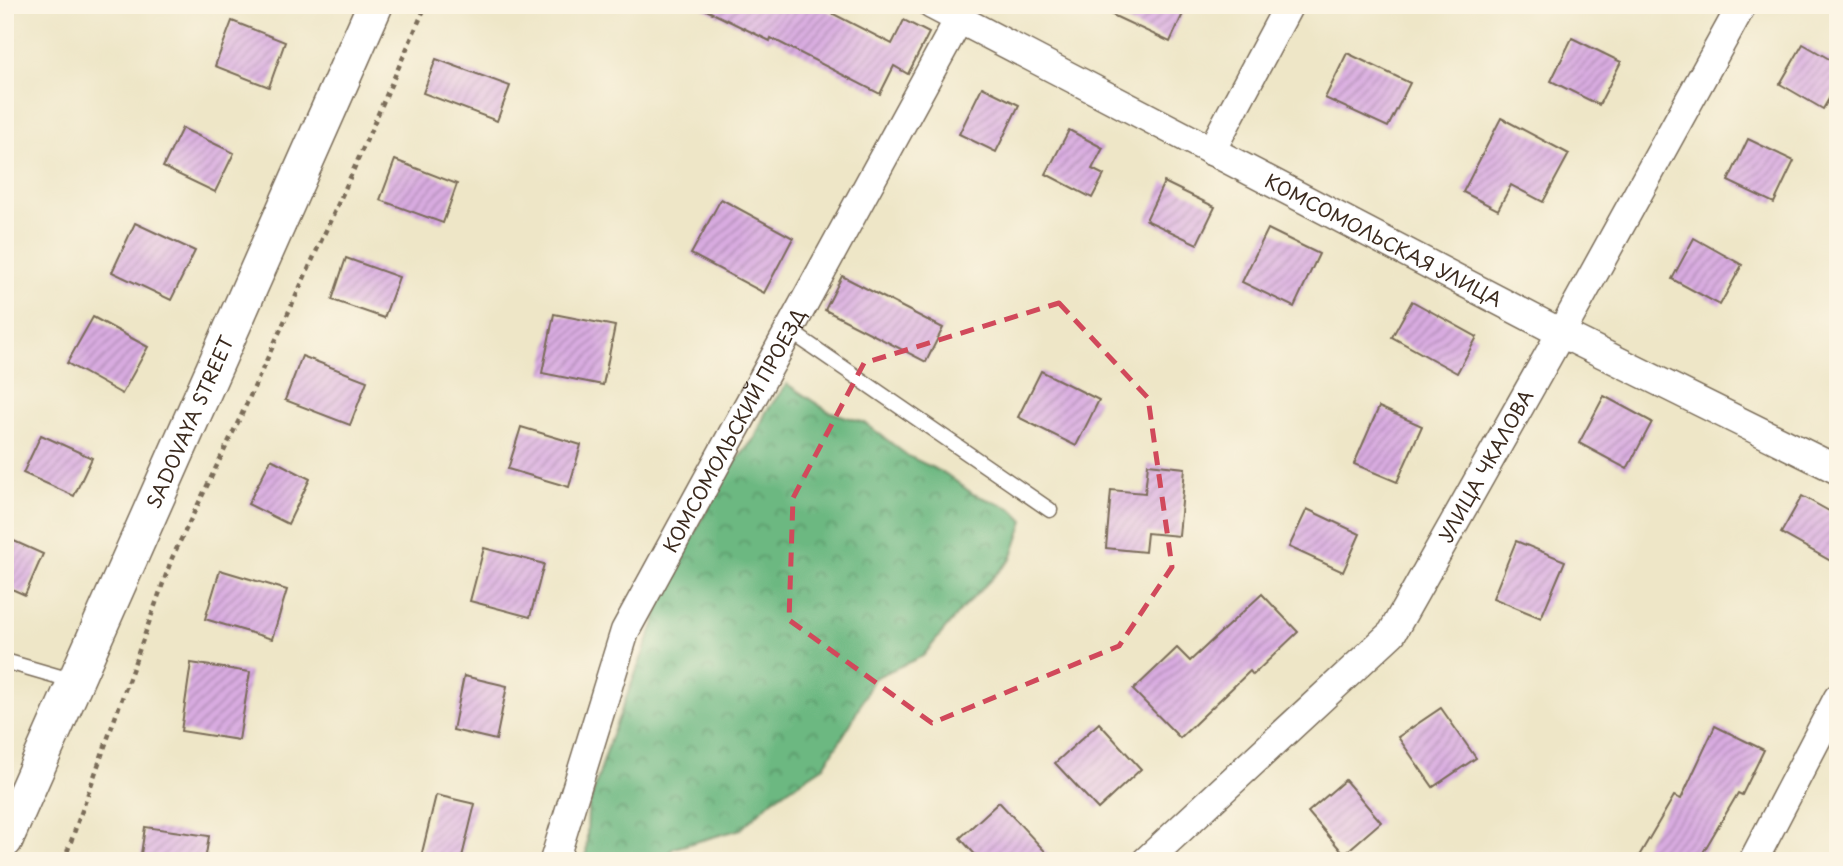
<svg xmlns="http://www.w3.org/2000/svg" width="1843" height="866" viewBox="0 0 1843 866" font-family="'Playpen Sans',sans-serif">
  <defs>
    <pattern id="forest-crowns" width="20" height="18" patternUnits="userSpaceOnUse" patternTransform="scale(1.75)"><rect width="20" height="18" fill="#6cb881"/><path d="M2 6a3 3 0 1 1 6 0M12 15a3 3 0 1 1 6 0" fill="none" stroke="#5a9669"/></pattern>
    <pattern id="building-hatch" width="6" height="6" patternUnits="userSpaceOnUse" patternTransform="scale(1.75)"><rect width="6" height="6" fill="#d9ace1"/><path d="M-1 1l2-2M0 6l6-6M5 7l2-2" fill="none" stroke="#b18cb6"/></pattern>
  </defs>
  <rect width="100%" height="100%" fill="#fcf5e5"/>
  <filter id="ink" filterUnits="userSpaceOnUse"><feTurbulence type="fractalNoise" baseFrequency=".0143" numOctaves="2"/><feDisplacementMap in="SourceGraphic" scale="14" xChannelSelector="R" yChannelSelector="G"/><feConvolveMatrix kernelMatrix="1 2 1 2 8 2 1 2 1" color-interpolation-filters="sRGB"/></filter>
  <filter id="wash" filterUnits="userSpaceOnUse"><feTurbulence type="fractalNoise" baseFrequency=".00686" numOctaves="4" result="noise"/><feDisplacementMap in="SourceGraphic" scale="28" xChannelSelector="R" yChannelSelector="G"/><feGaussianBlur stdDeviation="1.57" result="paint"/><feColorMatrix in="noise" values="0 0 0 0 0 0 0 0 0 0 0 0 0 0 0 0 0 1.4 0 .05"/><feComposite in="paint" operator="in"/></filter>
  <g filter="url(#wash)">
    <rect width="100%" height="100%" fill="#eee6c7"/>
    <polygon fill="url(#forest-crowns)" stroke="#547150" stroke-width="2" points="787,384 828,411 865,423 908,456 946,474 973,494 1011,508 1024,521 1011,559 959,612 923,656 874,678 851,723 824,766 772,800 741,829 674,848 659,861 586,861 588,810 610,740 654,625 664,590 728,471 755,438 766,412"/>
    <g id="blocks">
      <g fill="url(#building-hatch)">
        <polygon points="696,5 816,5 892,44 904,20 929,33 908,74 894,66 880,94 771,38 770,41"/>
        <polygon points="1091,5 1187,5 1170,42"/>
        <polygon points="232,21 285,42 269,87 215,66"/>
        <polygon points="1572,38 1621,62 1599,105 1551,81"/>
        <polygon points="1803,44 1838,64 1838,83 1823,109 1780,84"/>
        <polygon points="1347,53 1410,83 1388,127 1325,98"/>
        <polygon points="436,59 510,86 497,121 423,93"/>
        <polygon points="982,87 1019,105 996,152 959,134"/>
        <polygon points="1501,118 1569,154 1543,202 1511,185 1498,210 1463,192"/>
        <polygon points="182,128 234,153 215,192 163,167"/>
        <polygon points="1069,130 1103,148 1092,169 1104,175 1092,198 1046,174"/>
        <polygon points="1748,139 1794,161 1774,203 1728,181"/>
        <polygon points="395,160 457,184 443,223 380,200"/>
        <polygon points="1164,182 1215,207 1197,244 1146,220"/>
        <polygon points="721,199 793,238 764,293 691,254"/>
        <polygon points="135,223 195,251 171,300 112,272"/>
        <polygon points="1268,229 1319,254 1294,307 1242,282"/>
        <polygon points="1694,238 1742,265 1720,305 1672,279"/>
        <polygon points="346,258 399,277 384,318 332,300"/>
        <polygon points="842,276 943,328 926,362 825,310"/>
        <polygon points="1412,301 1477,337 1457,373 1392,337"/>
        <polygon points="554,314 615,326 603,385 542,373"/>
        <polygon points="93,317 148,347 122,394 67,363"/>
        <polygon points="302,356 367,381 350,425 285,400"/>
        <polygon points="1041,371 1099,400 1076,446 1018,417"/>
        <polygon points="1604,396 1652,422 1627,469 1579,443"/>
        <polygon points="1379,407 1422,426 1397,482 1354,464"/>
        <polygon points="521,427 581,445 569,487 508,469"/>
        <polygon points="41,435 92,458 74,496 23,473"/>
        <polygon points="271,459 310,479 288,524 248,504"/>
        <polygon points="1148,464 1185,468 1179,536 1147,533 1145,552 1106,548 1111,490 1145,493"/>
        <polygon points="1802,496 1838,516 1838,565 1781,533"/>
        <polygon points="1307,509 1360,534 1343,572 1289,547"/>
        <polygon points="5,537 43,554 25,595 5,586"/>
        <polygon points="1516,541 1565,561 1541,618 1493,598"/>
        <polygon points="484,548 544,564 530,617 470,601"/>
        <polygon points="220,570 287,590 272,639 205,619"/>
        <polygon points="1262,594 1298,632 1253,675 1250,671 1180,738 1133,690 1177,648 1190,661"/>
        <polygon points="191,663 250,672 239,740 181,731"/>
        <polygon points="464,676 507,686 496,740 453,730"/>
        <polygon points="1441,708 1476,758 1433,787 1398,737"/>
        <polygon points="1099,723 1141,769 1098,809 1055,763"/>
        <polygon points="1715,726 1764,750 1742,795 1738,793 1698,861 1636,861 1674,796 1681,799"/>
        <polygon points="1345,780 1381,822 1344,854 1308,812"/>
        <polygon points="436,795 475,804 461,861 420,861"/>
        <polygon points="999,802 1054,861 981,861 960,838"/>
        <polygon points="145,827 209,836 205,861 140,861"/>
      </g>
    </g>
  </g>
  <g filter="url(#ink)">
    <use href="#blocks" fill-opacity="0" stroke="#7a6c59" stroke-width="2"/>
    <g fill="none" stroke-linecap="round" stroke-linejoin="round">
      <g stroke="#7a6c59" stroke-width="17">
        <g id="service">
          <polyline points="790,331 1050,510"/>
          <polyline points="5,661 74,681"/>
        </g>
      </g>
      <g stroke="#7a6c59" stroke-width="31">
        <g id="minor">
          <path id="s1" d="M932 5 1561 333 1838 470"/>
          <polyline points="1211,151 1289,5"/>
          <path id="s2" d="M554 861 625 631 959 19"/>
          <path id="s3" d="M1146 861 1392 633 1561 333 1742 5"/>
          <polyline points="1753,861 1838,698"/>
        </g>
      </g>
      <g stroke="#7a6c59" stroke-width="38">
        <g id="tertiary">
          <path id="s4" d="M5 840 375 5"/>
        </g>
      </g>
      <polyline stroke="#7a6c59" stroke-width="4.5" stroke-dasharray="5 5" stroke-linecap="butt" points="64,861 172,558 241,416 349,180 426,5"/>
      <use href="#service" stroke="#fff" stroke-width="14"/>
      <use href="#minor" stroke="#fff" stroke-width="28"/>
      <use href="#tertiary" stroke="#fff" stroke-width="35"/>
    </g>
  </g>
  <path fill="none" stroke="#d1495b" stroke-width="5" stroke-dasharray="14 9" stroke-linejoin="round" d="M1059 303 1148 398 1172 567 1119 646 932 723 789 620 793 498 864 363Z"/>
  <g text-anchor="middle" stroke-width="5" stroke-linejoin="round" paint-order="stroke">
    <g font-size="19" fill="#3b2a1e" stroke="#fcf5e5">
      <text dy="7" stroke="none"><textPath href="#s1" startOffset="509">КОМСОМОЛЬСКАЯ УЛИЦА</textPath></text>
      <text dy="7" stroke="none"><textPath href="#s4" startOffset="457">SADOVAYA STREET</textPath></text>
      <text dy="7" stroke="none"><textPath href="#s2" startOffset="469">КОМСОМОЛЬСКИЙ ПРОЕЗД</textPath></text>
      <text dy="7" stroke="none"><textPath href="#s3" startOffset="527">УЛИЦА ЧКАЛОВА</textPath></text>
    </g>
  </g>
  <rect width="1843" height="866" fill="none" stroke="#fcf5e5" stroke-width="28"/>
</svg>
